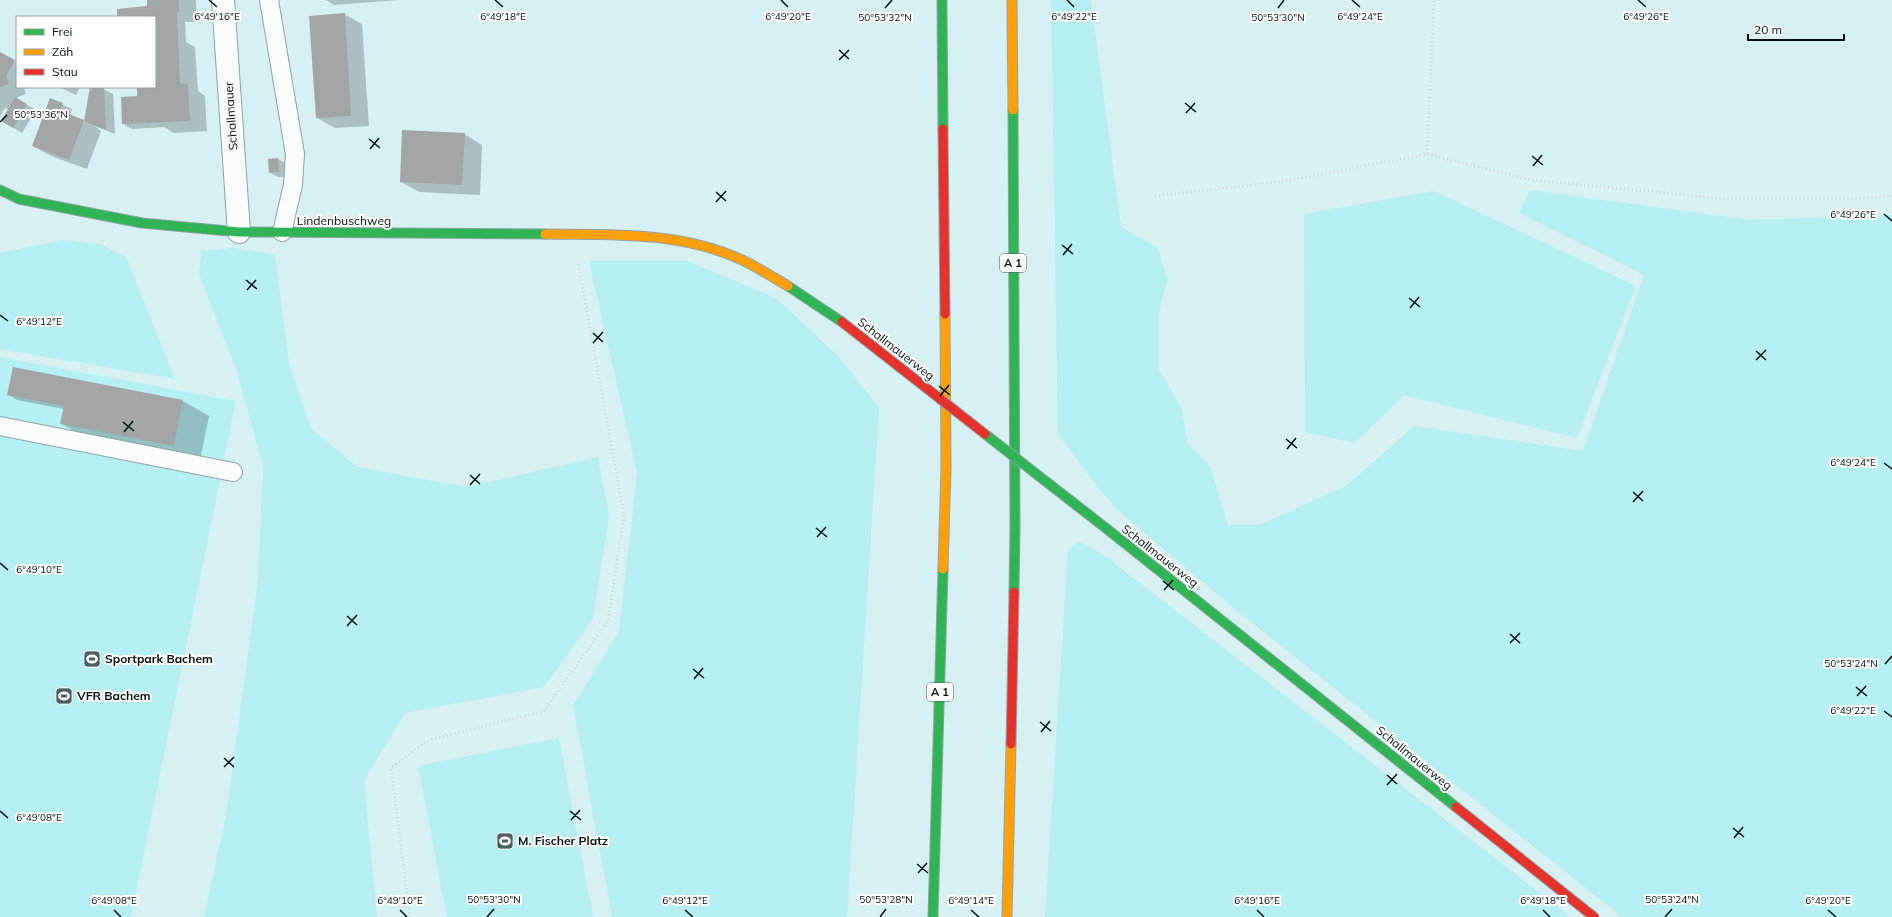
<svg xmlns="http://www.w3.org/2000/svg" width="1892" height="917" viewBox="0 0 1892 917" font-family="Mulish,sans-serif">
  <rect width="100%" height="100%" fill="#d7f0f2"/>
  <g fill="#b7f0f3">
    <polygon points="1051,0 1091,0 1121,227 1158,248 1167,279 1159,314 1159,370 1181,407 1188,444 1210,466 1228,525 1259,525 1346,486 1414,426 1583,451 1644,275 1519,213 1530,190 1751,220 1892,215 1892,917 1622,917 1242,615 1122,514 1099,489 1058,434"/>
    <polygon points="1434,191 1636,286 1577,438 1404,395 1355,443 1305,432 1304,214"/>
    <polygon points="64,240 100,244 126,257 175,379 0,349 0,253"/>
    <polygon points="235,248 275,255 289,363 311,428 357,467 467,487 598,457 609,516 593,619 544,687 405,713 364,780 377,917 204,917 226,816 258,580 263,466 236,369 199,274 201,251"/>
    <polygon points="589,261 687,261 776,298 840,358 879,408 847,917 612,917 573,705 619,632 637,473"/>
    <polygon points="0,357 236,401 131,917 0,917"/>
    <polygon points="1079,541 1105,556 1571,917 1045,917 1068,550"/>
    <polygon points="559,738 593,917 447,917 418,766"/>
  </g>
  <g fill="#0003">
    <polygon points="148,0 196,0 197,22 185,22 186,42 195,47 198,91 205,96 207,131 174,133 164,127 132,129 123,124 138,97 138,87 155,87 155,17 118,17 148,7"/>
    <polygon points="326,0 399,0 334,5"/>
    <polygon points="344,14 362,24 369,126 335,128 317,118"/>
    <polygon points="0,53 17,63 17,87 24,87 26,94 18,97 17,99 36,110 22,133 2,121 9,110 5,108 0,117"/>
    <polygon points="59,87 80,87 76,95"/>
    <polygon points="91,87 99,87 113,94 115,134 95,126 101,131 87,169 51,156 33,146 51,100 72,109 70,116 85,122"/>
    <polygon points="464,134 482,145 480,195 419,192 401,182"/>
    <polygon points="278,159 287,164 288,177 278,177 269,172"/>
    <polygon points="9,395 183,401 209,416 200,460 88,439 62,424 64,409 17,400"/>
  </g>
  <g fill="#a2a6a6">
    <polygon points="147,0 179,0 179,12 177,12 180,83 188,85 190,121 122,124 121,97 137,96 137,87 155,87 155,17 117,17 117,9 147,6"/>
    <polygon points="345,13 351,116 316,118 309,16"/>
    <polygon points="0,52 15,60 6,76 9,84 0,87"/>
    <polygon points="90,87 104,88 106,130 84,121"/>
    <polygon points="15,97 27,104 13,128 1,121"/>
    <polygon points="50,98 63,103 61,111 84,120 69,160 32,146"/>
    <polygon points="402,130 465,133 462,185 400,182"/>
    <polygon points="278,158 279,172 269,173 268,159"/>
    <polygon points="13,367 183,400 174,446 60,424 64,406 7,395"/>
  </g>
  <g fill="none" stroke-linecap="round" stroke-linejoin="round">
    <g stroke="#90a4a5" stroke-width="20">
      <g id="lane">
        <polyline points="269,0 295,154 293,185 282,232"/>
        <polyline points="0,426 233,472"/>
      </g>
    </g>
    <g stroke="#90a4a5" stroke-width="24">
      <polyline id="street" points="223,0 239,232"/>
    </g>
    <g stroke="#90a4a5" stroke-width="11">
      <g id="fast">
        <polyline points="942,0 943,129"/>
        <polyline points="1013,110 1015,527 1014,592"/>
        <polyline points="0,190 19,199 142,223 239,232 545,234"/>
        <polyline points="788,286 842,322"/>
        <polyline points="1107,529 1456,807"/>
        <polyline points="933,917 943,569"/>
      </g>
    </g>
    <g stroke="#90a4a5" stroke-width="11">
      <g id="slow">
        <polyline points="1012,0 1013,110"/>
        <path d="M545 234C610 235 678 231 740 259 756 266 772 277 788 286"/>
        <polyline points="943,569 946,467 945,314"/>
        <polyline points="1007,917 1011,744"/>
      </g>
    </g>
    <g stroke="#90a4a5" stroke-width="11">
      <g id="jam">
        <polyline points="943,129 945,314"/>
        <polyline points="1011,744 1014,592"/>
        <polyline points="1456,807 1594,917"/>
      </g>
    </g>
    <g stroke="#ccd3d3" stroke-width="2.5" stroke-dasharray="1 3" stroke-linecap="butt">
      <polyline points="1427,154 1434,0"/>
      <polyline points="1155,196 1285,181 1427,154 1531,180 1729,199 1844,199 1892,196"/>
      <polyline points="410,917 391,768 426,741 544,711 608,621 624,515 578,262"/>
    </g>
    <use href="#lane" stroke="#f9fdfd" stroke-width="18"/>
    <use href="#street" stroke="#f9fdfd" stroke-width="22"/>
    <use href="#fast" stroke="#30b455" stroke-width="9"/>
    <use href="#slow" stroke="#ff9f0a" stroke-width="9"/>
    <use href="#jam" stroke="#e5322d" stroke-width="9"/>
    <g stroke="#90a4a5" stroke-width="11" stroke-linecap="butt">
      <polyline id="fast-bridge" points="985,434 1107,529"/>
    </g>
    <g stroke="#90a4a5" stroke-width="11" stroke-linecap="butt">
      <polyline id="jam-bridge" points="842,322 985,434"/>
    </g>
    <use href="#fast-bridge" stroke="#30b455" stroke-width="9"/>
    <use href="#jam-bridge" stroke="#e5322d" stroke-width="9"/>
  </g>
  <path fill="none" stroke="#021213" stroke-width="1.5" d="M209 0 217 7M495 0 503 7M781 0 788 7M1067 0 1074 7M1352 0 1360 7M1638 0 1646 7M885 8 892 0M1278 8 1284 0M839 50 849 59M839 60 849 50M1185 103 1196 112M1186 113 1195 103M0 122 7 115M369 139 380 148M370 149 379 138M1532 156 1543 165M1533 166 1542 155M716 192 726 201M716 202 726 191M1884 214 1892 221M1062 245 1073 254M1063 255 1072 244M246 280 257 289M247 290 256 280M1409 298 1420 307M1410 308 1419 297M0 315 8 321M593 333 603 342M593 343 603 332M1756 351 1766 360M1756 360 1766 350M939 386 950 395M940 396 949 385M123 422 134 431M124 432 133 421M1286 439 1297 448M1287 449 1296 438M1884 463 1892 469M470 475 480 484M470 485 480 474M1633 492 1643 501M1633 502 1643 491M816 528 827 537M817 537 826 527M0 563 8 570M1163 581 1174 590M1164 590 1173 580M347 616 357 625M347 626 357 615M1510 634 1520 643M1510 643 1520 633M1885 664 1892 656M693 669 704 678M694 679 703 668M1856 687 1867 696M1857 696 1866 686M1884 711 1892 717M1040 722 1051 731M1041 732 1050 721M224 758 234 767M224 767 234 757M1387 775 1397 784M1387 785 1397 774M0 811 8 818M570 811 581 820M571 820 580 810M1733 828 1744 837M1734 838 1743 827M917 864 928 873M918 873 927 863M114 910 121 917M400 910 407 917M685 910 693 917M971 910 979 917M1257 910 1264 917M1543 910 1550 917M1828 910 1836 917M487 917 494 909M880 917 886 909M1665 917 1672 909"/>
  <defs>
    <g id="stadium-square" transform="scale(0.9)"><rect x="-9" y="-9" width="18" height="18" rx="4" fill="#4d6061" stroke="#fff"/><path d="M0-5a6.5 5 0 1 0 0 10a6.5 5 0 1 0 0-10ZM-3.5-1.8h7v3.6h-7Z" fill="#fff"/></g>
  </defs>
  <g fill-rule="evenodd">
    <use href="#stadium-square" x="92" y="659"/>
    <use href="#stadium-square" x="64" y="696"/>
    <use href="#stadium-square" x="505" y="841"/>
  </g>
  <g text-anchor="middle" stroke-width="4" stroke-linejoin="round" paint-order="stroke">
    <g fill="#fff" stroke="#4e595a" stroke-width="1">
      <rect x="1000" y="254" width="26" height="18" rx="3"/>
      <rect x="927" y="683" width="26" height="18" rx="3"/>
    </g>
    <g font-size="11" font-weight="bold" fill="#021213">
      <text x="1013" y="267">A 1</text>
      <text x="940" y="696">A 1</text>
    </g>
    <g font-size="12" fill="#021213" stroke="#fff">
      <text transform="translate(231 116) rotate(-94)" y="4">Schallmauer</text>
      <text x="344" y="225">Lindenbuschweg</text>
      <text transform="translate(896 349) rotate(38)" y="4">Schallmauerweg</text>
      <text transform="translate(1160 556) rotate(38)" y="4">Schallmauerweg</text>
      <text transform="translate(1414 758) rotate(39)" y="4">Schallmauerweg</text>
    </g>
    <g font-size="12" font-weight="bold" fill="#021213" stroke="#fff" text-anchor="start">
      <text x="105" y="663">Sportpark Bachem</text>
      <text x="77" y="700">VFR Bachem</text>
      <text x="518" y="845">M. Fischer Platz</text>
    </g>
  </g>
  <g font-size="10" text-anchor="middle" fill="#021213" stroke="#fff" stroke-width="4" stroke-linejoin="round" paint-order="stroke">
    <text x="1360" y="20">6°49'24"E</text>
    <text x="217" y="20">6°49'16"E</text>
    <text x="503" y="20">6°49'18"E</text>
    <text x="788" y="20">6°49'20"E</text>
    <text x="1074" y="20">6°49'22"E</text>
    <text x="1646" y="20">6°49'26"E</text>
    <text x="885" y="21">50°53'32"N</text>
    <text x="1278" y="21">50°53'30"N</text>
    <text x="41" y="118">50°53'36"N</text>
    <text x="1853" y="218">6°49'26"E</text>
    <text x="39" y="325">6°49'12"E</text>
    <text x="1853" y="466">6°49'24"E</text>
    <text x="39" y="573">6°49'10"E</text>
    <text x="1851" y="667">50°53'24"N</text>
    <text x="1853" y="714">6°49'22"E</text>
    <text x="39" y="821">6°49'08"E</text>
    <text x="494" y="903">50°53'30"N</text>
    <text x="886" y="903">50°53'28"N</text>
    <text x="1672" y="903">50°53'24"N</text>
    <text x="114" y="904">6°49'08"E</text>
    <text x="400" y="904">6°49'10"E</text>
    <text x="685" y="904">6°49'12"E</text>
    <text x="971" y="904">6°49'14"E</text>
    <text x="1257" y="904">6°49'16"E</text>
    <text x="1543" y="904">6°49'18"E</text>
    <text x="1828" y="904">6°49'20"E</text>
  </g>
  <rect x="16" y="16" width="140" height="72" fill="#ffffff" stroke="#9aa0a1"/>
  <rect x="24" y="29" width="20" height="6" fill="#30b455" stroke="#9aa0a1"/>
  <text x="52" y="36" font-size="12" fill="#021213">Frei</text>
  <rect x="24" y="49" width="20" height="6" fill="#ff9f0a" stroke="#9aa0a1"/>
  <text x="52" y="56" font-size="12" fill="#021213">Zäh</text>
  <rect x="24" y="69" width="20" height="6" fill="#e5322d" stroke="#9aa0a1"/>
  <text x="52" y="76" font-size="12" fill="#021213">Stau</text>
  <path d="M1748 34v6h96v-6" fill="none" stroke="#021213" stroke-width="2"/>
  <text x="1754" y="34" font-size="12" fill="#021213" stroke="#ffffff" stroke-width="3" paint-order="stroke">20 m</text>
</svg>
